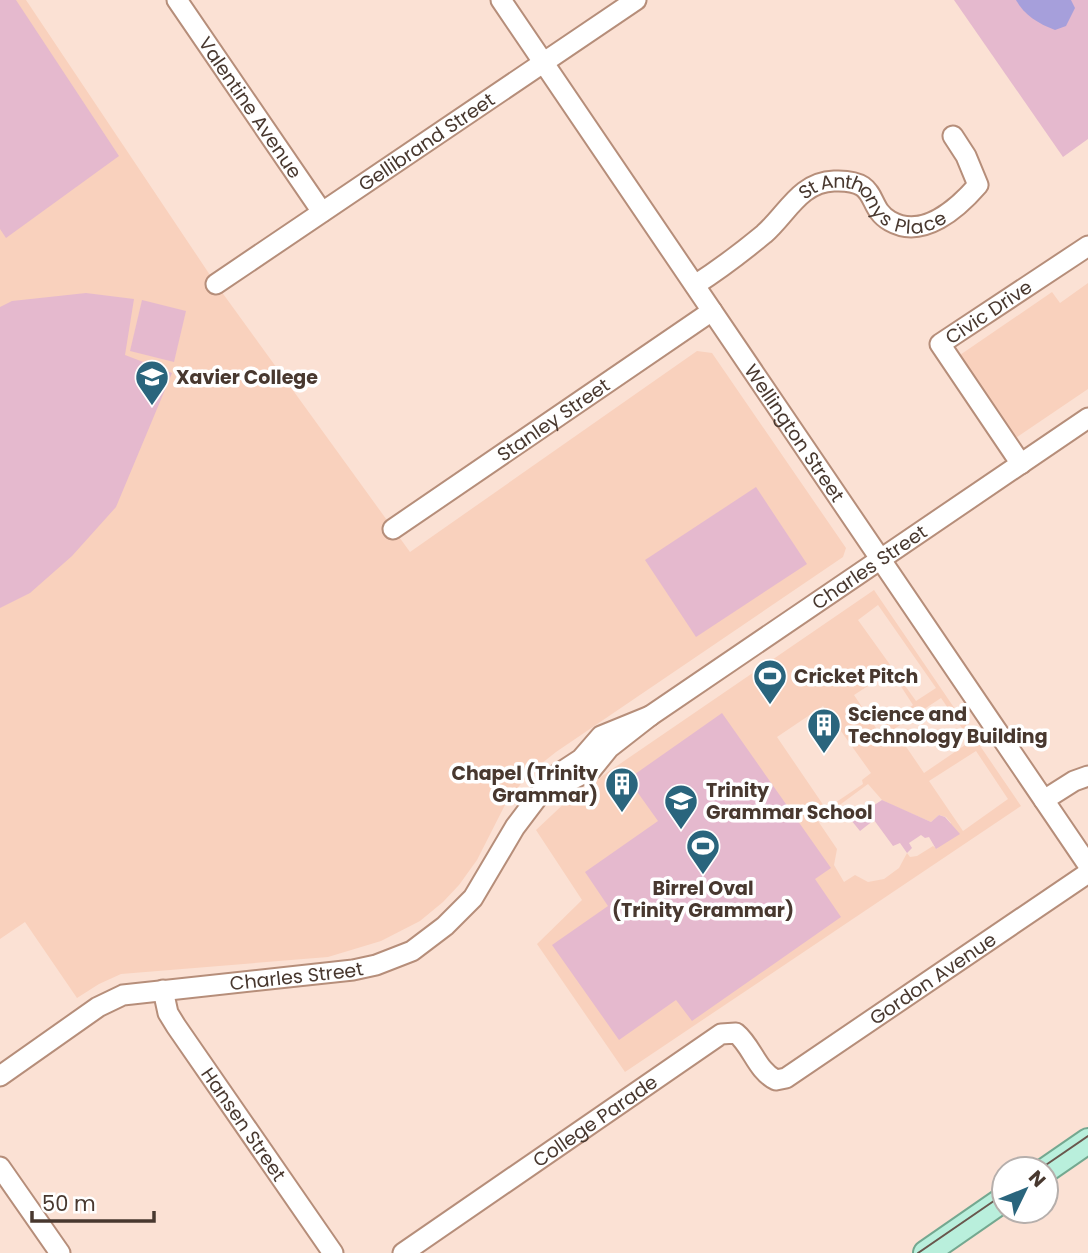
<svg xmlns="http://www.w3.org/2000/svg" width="1088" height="1253" viewBox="0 0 1088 1253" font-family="Poppins,sans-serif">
  <rect width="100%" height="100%" fill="#fbe1d4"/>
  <g fill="#f9d1bd" fill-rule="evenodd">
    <polygon points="0,0 26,0 216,284 410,552 697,351 712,353 846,548 843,557 556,752 532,771 508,799 477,860 459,885 443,902 420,921 381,941 328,957 121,974 99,984 77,998 25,922 0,939"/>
    <polygon points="1088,283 1088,389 1014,439 957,357 1052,292 1060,303"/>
    <path d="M874 590 1021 806 625 1072 537 944 582 900 536 830 570 798ZM878 605 936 688 916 701 858 620ZM891 671 913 705 878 731 854 695ZM941 698 971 741 924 773 894 729ZM823 706 871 773 862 780 863 784 826 809 777 737ZM976 751 1008 799 963 831 929 781ZM868 784 882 800 894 806 931 822 939 815 946 817 951 823 937 849 933 846 917 856 910 857 907 853 899 868 884 879 868 882 855 875 844 882 834 865 837 849 818 821Z"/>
  </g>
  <g fill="#e5b9ce">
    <polygon points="0,0 16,0 119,156 6,238 0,229"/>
    <polygon points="954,0 1088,0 1088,139 1063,157"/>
    <polygon points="86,293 134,299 125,355 172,373 116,507 72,556 30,593 0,608 0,307 12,301"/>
    <polygon points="142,300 186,311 174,362 130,351"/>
    <polygon points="756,487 807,564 696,637 645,560"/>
    <polygon points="722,713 831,868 815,879 841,917 692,1021 676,1000 619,1040 552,945 608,906 585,872 658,821 628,779"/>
    <polygon points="882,800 931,822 939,815 945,817 960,834 936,849 929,837 925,838 921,835 909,843 912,848 907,853 900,843 893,846 874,820 860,831 851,820"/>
  </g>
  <path fill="#a69fdb" d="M1016 0H1071L1075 8 1066 26 1055 30C1039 24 1024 15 1016 0Z"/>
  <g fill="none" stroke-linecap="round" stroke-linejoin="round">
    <g stroke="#b68e7a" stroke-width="23">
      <g id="minor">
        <path id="s1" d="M177 0 322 212"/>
        <path id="s2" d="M501 0 1088 865"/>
        <path id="s3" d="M216 284 636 0"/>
        <path id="s4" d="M695 285C720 269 741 253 764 234 787 214 800 182 834 181 881 179 865 207 890 221 923 240 958 208 978 185L966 156 953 136"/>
        <path id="s5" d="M1021 464 940 344 1088 246"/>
        <path id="s6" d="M393 529 712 311"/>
        <path id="s7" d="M554 789 592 769 609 748 650 716 1088 418"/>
        <polyline points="1044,800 1074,781 1088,776"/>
        <path id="s8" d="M163 990 168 1013 176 1026 333 1253"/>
        <path id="s9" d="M0 1076 98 1007 123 995 353 970 376 965 412 951 445 926 473 898 515 827 552 778 581 759 601 736 650 716"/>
        <polyline points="0,1167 60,1253"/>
        <path id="s10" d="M403 1253 721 1034 736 1033C752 1046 757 1071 776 1080L786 1078 1088 873"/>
      </g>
    </g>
    <g stroke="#74a890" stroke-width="28">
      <g id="major">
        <polyline points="1046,1170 1088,1141"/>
        <polyline points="926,1253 1004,1199"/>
      </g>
    </g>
    <use href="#minor" stroke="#fff" stroke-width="19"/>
    <use href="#major" stroke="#b9efdc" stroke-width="24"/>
    <g stroke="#69574d" stroke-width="2">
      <polyline points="1040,1169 1088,1136"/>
      <polyline points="918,1253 1004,1194"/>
    </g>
  </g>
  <defs>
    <g id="school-pin" transform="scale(1.75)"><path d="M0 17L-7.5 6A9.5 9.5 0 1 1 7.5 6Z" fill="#2a657d" stroke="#fff"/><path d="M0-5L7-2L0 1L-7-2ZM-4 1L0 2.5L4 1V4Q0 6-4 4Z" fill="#fff"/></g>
    <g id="stadium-pin" transform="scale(1.75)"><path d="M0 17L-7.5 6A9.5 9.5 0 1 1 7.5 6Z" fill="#2a657d" stroke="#fff"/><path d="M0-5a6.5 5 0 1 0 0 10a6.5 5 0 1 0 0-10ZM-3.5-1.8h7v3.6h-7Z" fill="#fff"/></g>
    <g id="building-pin" transform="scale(1.75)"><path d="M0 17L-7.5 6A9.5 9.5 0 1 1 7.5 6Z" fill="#2a657d" stroke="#fff"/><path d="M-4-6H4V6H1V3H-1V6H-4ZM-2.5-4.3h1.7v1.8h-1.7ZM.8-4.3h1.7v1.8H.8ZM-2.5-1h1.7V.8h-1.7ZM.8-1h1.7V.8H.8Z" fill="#fff"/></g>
  </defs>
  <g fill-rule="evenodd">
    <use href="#school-pin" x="152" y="377"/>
    <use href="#stadium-pin" x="770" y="676"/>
    <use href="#building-pin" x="824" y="725"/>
    <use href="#building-pin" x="622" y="784"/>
    <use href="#school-pin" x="681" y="801"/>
    <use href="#stadium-pin" x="703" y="846"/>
  </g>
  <g text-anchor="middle" stroke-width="7" stroke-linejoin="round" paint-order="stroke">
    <g font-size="19" fill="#48382f" stroke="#fff">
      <text dy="7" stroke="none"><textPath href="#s1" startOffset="130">Valentine Avenue</textPath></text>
      <text dy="7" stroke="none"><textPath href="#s3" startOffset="254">Gellibrand Street</textPath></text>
      <text dy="7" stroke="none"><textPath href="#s4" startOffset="224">St Anthonys Place</textPath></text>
      <text dy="7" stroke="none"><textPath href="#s5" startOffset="203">Civic Drive</textPath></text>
      <text dy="7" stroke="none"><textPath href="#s6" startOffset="194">Stanley Street</textPath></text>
      <text dy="7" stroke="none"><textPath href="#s2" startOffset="523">Wellington Street</textPath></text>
      <text dy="7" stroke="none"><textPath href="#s7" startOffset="387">Charles Street</textPath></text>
      <text dy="7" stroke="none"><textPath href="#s9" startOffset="322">Charles Street</textPath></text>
      <text dy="7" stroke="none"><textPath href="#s10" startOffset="651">Gordon Avenue</textPath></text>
      <text dy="7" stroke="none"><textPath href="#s10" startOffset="233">College Parade</textPath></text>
      <text dy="7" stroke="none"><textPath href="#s8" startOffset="158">Hansen Street</textPath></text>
    </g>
    <g font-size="19" font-weight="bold" fill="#48382f" stroke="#fff" text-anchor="start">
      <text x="176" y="384">Xavier College</text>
      <text x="794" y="683">Cricket Pitch</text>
      <text x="848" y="721">Science and<tspan x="848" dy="22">Technology Building</tspan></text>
      <text x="598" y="780" text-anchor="end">Chapel (Trinity<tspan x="598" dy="22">Grammar)</tspan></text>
      <text x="706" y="797">Trinity<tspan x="706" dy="22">Grammar School</tspan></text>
      <text x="703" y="895" text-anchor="middle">Birrel Oval<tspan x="703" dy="22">(Trinity Grammar)</tspan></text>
    </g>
  </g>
  <g transform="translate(1025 1190) rotate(47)"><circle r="33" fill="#ffffff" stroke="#b6afac" stroke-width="2"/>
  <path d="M0-5L12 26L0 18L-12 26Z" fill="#2a657d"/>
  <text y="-10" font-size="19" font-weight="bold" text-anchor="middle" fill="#48382f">N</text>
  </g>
  <path d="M32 1211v10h122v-10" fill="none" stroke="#48382f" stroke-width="3.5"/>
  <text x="42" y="1211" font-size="21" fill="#48382f" stroke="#ffffff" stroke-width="5" paint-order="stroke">50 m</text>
</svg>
